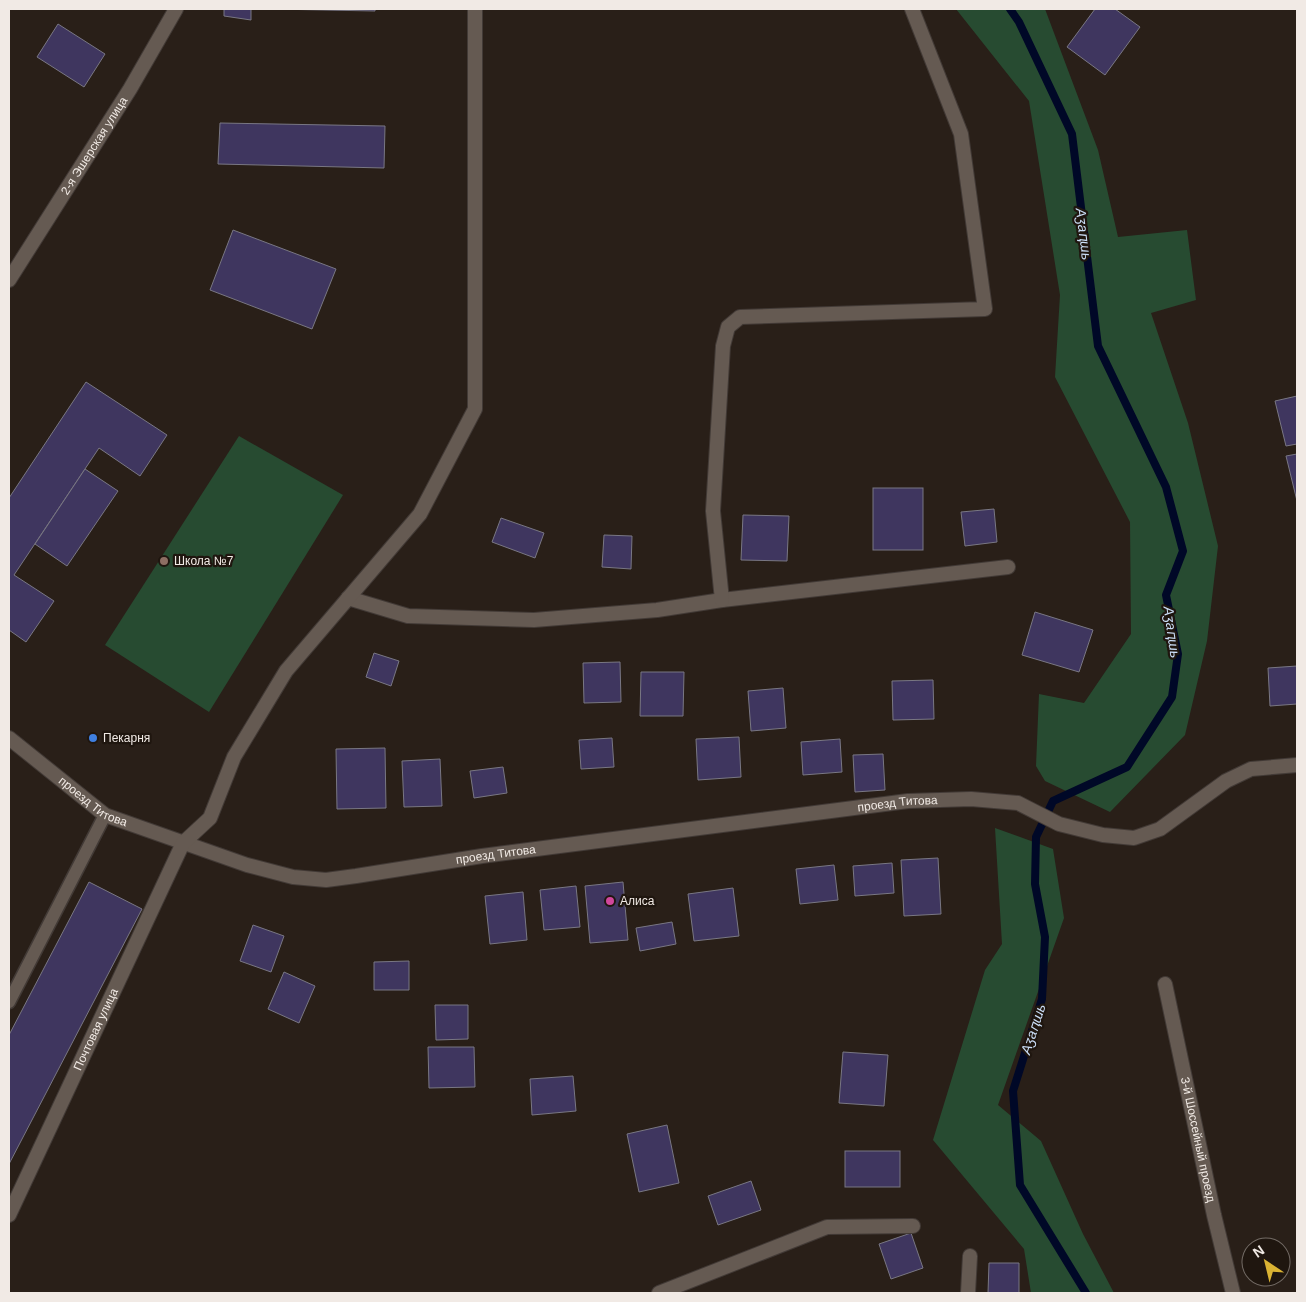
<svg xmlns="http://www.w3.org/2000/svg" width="1306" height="1302" viewBox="0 0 1306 1302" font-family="Arial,sans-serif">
  <rect width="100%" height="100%" fill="#291f18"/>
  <g fill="#274b31">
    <polygon points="956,9 1045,9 1098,150 1118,237 1187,230 1196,300 1151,313 1188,423 1218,546 1207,641 1185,735 1110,812 1045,781 1036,766 1039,694 1084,703 1131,634 1130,522 1055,377 1060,295 1029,101"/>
    <polygon points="239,436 343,495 209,712 105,645"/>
    <polygon points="995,828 1053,849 1064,918 998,1105 1041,1141 1083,1234 1114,1293 1031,1293 1024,1249 933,1140 985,970 1002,944"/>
  </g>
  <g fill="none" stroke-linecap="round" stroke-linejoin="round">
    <polyline stroke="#000827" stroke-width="8" points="1010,9 1019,22 1072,134 1098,346 1166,487 1183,551 1166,595 1178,654 1172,697 1127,767 1053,801 1036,837 1035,884 1045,937 1042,999 1013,1091 1020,1185 1086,1293"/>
  </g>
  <g fill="#3f365f" stroke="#797783">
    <polygon points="224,9 251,9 251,20 224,16"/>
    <polygon points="272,9 375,9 375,11"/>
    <polygon points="1095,9 1115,9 1140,27 1105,75 1067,47"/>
    <polygon points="58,24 105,54 84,87 37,57"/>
    <polygon points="220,123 385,126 384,168 218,164"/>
    <polygon points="233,230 336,269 312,329 210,290"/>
    <polygon points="86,382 167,435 140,476 99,448 14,575 54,601 26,642 9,630 9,498"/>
    <polygon points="1297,396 1297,444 1286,446 1275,401"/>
    <polygon points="1297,454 1297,501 1286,456"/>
    <polygon points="85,469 118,491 67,566 35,544"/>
    <rect x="873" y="488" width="50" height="62"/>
    <polygon points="994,509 997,542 965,546 961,512"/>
    <polygon points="743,515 789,516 787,561 741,560"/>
    <polygon points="501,518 544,533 535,558 492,542"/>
    <polygon points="604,535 632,536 631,569 602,567"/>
    <polygon points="1035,612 1093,630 1079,672 1022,655"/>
    <polygon points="374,653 399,661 391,686 366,677"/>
    <polygon points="620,662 621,702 584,703 583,663"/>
    <polygon points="1297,666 1297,704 1270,706 1268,668"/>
    <polygon points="641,672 684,672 683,716 640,716"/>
    <polygon points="933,680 934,719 893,720 892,681"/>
    <polygon points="783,688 786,728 751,731 748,691"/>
    <polygon points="739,737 741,777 698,780 696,739"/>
    <polygon points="612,738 614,767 581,769 579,740"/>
    <polygon points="840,739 842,772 803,775 801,742"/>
    <polygon points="385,748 386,808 337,809 336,749"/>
    <polygon points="883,754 885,790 855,792 853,755"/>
    <polygon points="440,759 442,806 404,807 402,761"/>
    <polygon points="503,767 507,793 474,798 470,771"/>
    <polygon points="938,858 941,914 904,916 901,860"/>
    <polygon points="892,863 894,893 855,896 853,866"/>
    <polygon points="834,865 838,900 800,904 796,869"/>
    <polygon points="89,882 142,909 9,1164 9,1035"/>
    <polygon points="623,882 628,940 590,943 585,886"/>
    <polygon points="576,886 580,927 544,930 540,890"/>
    <polygon points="733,888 739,936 694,941 688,894"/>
    <polygon points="523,892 527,940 490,944 485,896"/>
    <polygon points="672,922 676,944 640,951 636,928"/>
    <polygon points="253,925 284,936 271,972 240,961"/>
    <polygon points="409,961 409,990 374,990 374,962"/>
    <polygon points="284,972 315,986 299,1023 268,1009"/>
    <polygon points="435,1005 468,1005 468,1039 436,1040"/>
    <polygon points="428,1047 474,1047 475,1087 429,1088"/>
    <polygon points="843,1052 888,1055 884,1106 839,1103"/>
    <polygon points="573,1076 576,1111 532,1115 530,1079"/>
    <polygon points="667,1125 679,1183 639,1192 627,1134"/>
    <rect x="845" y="1151" width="55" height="36"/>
    <polygon points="751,1181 761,1210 718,1225 708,1196"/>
    <polygon points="911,1233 923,1268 891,1279 879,1244"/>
    <polygon points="989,1263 1019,1263 1019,1293 988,1293"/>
  </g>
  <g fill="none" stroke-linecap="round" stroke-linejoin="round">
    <g stroke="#423a36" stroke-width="15">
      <polyline id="service" points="9,1002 105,815"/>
    </g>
    <g stroke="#423a36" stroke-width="16">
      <g id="minor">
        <path id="s1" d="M9 280 130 89 176 9"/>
        <polyline points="348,598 408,616 534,620 657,610 722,600 1008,567"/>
        <polyline points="722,600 713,511 723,346 728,327 740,317 985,309 961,134 912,9"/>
        <path id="s2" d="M9 738 105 815 247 865 293 877 326 880 356 876 482 856 908 801 971 799 1018 803 1059 824 1103 835 1134 838 1160 829 1226 781 1251 769 1297 765"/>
        <path id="s3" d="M1165 984 1214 1215 1233 1293"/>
        <path id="s4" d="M9 1215 183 843 210 818 234 757 286 671 420 514 475 409V9"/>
        <polyline points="659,1293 827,1227 913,1226"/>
        <polyline points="968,1293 970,1256"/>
      </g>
    </g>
    <use href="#service" stroke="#655a52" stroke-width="12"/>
    <use href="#minor" stroke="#655a52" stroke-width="14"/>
  </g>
  <circle fill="#8d6e63" stroke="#1f160f" stroke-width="2" cx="164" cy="561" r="5"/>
  <circle fill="#3f7fe0" stroke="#1f160f" stroke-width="2" cx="93" cy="738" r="5"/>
  <circle fill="#d1479c" stroke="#1f160f" stroke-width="2" cx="610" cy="901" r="5"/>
  <g text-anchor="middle" stroke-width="4.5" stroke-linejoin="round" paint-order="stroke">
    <g font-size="12" fill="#f1eae5" stroke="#1f160f">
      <text dy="4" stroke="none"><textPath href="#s1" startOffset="159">2-я Эшерская улица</textPath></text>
      <text dy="4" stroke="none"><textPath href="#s2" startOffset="106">проезд Титова</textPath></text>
      <text dy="4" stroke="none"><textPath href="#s2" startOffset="931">проезд Титова</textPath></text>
      <text dy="4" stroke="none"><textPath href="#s2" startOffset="526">проезд Титова</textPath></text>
      <text dy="4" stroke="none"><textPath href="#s4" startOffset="205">Почтовая улица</textPath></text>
      <text dy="4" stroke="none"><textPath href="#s3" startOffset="159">3-й Шоссейный проезд</textPath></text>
    </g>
    <g font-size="12" fill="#f1eae5" stroke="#1f160f" text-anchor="start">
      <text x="174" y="565">Школа №7</text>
      <text x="103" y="742">Пекарня</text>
      <text x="620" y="905">Алиса</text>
    </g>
    <g font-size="14" font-style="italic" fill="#cbdef7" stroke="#1f160f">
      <text transform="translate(1084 234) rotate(83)" y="5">Аӡаԥшь</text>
      <text transform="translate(1172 632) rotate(82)" y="5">Аӡаԥшь</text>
      <text transform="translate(1033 1029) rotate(-72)" y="5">Аӡаԥшь</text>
    </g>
  </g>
  <rect width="1306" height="1302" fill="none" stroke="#f1eae5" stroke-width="20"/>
  <g transform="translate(1266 1262) rotate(325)"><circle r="24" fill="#1f160f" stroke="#736b65"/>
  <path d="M0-4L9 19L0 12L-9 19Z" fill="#dab333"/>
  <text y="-8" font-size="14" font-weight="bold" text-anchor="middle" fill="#f1eae5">N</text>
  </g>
</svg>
